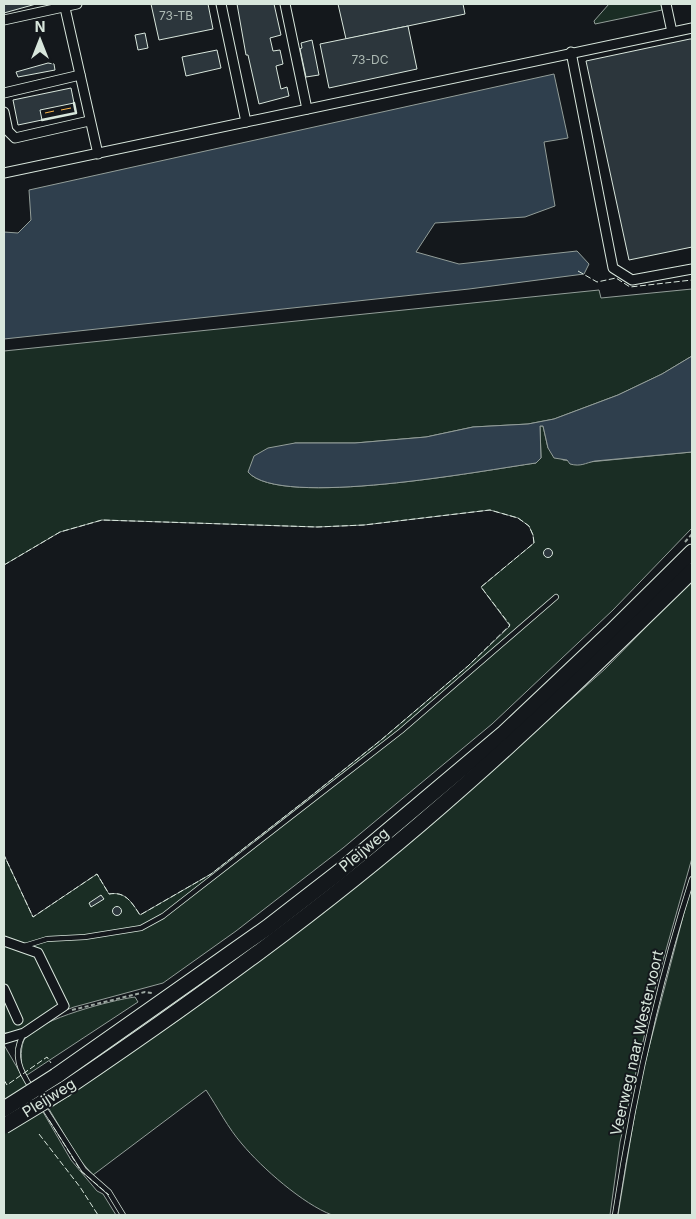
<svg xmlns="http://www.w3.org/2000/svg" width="696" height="1219" viewBox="0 0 696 1219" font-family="Inter,sans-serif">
  <rect width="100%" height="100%" fill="#14181c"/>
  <g fill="#1a2d24" stroke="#939e99">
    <polygon points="609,4 661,4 662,10 595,24 594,21"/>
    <path d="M692 289V356L662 374 618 395 554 419 528 424 473 427 426 437 355 443H295L248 472C280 509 485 470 536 463L541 458 540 426H543L548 448 563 460 589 462 692 452V528L613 610 492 724 343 848 236 931 163 983 74 1007 45 1018 22 1033H4V855L33 917 97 874 109 894C126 891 132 903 140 915L211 874 306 800 381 740 468 666 510 626 481 587 534 543 533 535 529 526 518 518 490 510 364 525 317 527 102 520 60 532 4 565V351L599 290 601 298Z"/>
    <path d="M692 580V858L655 989 620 1142 610 1215H332C303 1204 262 1168 242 1144 228 1128 218 1108 206 1090L93 1175 79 1159 49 1109 180 1019 283 942 461 798 605 669Z"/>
    <polygon points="692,882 692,1215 618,1215 640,1082"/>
    <path d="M135 997 138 1002 27 1075 22 1071C22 1061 19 1046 26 1037 40 1019 112 1000 135 997Z"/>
    <polygon points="4,1045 71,1160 97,1191 103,1194 116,1215 4,1215"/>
  </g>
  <g fill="#2f3f4d" stroke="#939e99">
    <polygon points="554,74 568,138 544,142 555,206 525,217 435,223 416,252 459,264 577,251 589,264 584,274 469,289 4,339 4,232 18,233 31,220 29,190"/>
    <path d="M692 356V452L595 461C585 463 581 467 570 464L567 460 554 458 548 448 543 426H540L541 458 536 463C485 470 280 509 248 472L254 456 268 448 295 443H355L426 437 473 427 528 424 554 419 618 395 662 374Z"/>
  </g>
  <g fill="#2c363c" stroke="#d8e6dc">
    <polygon points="4,4 36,4 4,13"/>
    <polygon points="151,4 208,4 213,29 159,40"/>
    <polygon points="237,4 274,4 281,35 270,38 273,51 280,50 283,64 276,66 277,71 281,89 287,87 289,96 259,104 248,55 246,55"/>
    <polygon points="338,4 463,4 465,14 346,39"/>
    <polygon points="408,26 417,69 329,88 320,44"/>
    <polygon points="145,33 148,48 138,50 135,35"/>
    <polygon points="690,39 692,39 692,247 629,260 586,61"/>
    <polygon points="312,40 319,75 306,77 300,49 302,48 301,43"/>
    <polygon points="217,50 221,68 186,76 182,57"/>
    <polygon points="48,63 54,64 55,70 18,77 16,72"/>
    <polygon points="71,88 74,103 40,110 42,120 18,125 13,100"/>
    <circle cx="548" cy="553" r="4.5"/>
    <polygon points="101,895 104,899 91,907 89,903"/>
    <circle cx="117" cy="911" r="4.5"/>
  </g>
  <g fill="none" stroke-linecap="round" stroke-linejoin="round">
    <g stroke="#d8e6dc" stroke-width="6">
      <g id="service">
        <polyline points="21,947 47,939 85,937 141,928 163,916 401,731 556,597"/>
        <path d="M23 1035C12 1055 20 1071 32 1089"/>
        <polyline points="43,1106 84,1170 109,1192 123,1215"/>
        <path d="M615 1215C632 1103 657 987 692 879"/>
      </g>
    </g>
    <g stroke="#d8e6dc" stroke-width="11">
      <g id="minor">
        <polyline points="221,4 246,122"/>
        <polyline points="285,4 307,109"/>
        <polyline points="666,4 672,32"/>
        <polyline points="65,8 98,154"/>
        <polyline points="4,20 77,4"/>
        <polyline points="571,52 613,268 632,280 692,269"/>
        <polyline points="4,93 80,75"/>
        <polyline points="4,112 8,131 15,138 89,121"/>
        <polyline points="4,173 692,28"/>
        <polyline points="4,941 38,953 64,1006 24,1033 4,1039"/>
        <polyline points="4,989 18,1020"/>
      </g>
    </g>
    <g stroke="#d8e6dc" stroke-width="17">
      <g id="trunk">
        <polyline points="56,1076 268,927 339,872 504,733 610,633 692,552"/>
        <path d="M65 1089C195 1001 323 909 441 806 528 731 610 651 692 571"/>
      </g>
    </g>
    <g stroke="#9da8a2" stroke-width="2" stroke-dasharray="4 2.5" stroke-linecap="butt">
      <polyline points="685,542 692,534"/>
      <polyline points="72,1010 145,992 152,993"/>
    </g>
    <use href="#service" stroke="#14181c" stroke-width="4.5"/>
    <use href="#minor" stroke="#14181c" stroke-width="9"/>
    <use href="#trunk" stroke="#14181c" stroke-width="15"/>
    <g stroke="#d8e6dc" stroke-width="17" stroke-linecap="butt">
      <g id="trunk-bridge">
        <polyline points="4,1109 56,1076"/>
        <polyline points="4,1126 65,1089"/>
      </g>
    </g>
    <use href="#trunk-bridge" stroke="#14181c" stroke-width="15"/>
    <g stroke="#d8e6dc" stroke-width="1" stroke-dasharray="6 2.5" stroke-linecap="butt">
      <polyline points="578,271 597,282 616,278 630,287 692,280"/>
      <path d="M4 565 60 532 102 520 317 527 364 525 490 510 518 518 529 526 533 535 534 543 481 587 510 625 468 666 381 740 306 800 211 874 140 915C132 903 126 891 109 894L97 874 33 917 4 855"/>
      <polyline points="4,1080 7,1085 47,1057 51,1063"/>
      <polyline points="49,1120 81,1171 109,1195"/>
      <polyline points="39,1134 80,1187 98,1215"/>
    </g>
    <polyline stroke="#d8e6dc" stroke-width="2.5" points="42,120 76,113 74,103"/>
    <g stroke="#ffb74d" stroke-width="1" stroke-dasharray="18 4 2.5 4" stroke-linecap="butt">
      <polyline points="61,110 71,108"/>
      <polyline points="45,113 54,111"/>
    </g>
  </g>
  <g text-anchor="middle" stroke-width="4" stroke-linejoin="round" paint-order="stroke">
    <g font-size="12" fill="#adbab4">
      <text x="176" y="20">73-TB</text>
      <text x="370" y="64">73-DC</text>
    </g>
    <g font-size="15" fill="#d8e6dc" stroke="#14181c">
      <text transform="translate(364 850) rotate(-40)" y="5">Pleijweg</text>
      <text transform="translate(637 1043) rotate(-77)" y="5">Veerweg naar Westervoort</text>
      <text transform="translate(49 1098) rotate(-32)" y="5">Pleijweg</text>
    </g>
  </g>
  <rect width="696" height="1219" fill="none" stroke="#d8e6dc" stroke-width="10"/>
  <g transform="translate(40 40)" stroke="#14181c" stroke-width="4" paint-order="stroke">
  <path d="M0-4L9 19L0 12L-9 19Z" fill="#d8e6dc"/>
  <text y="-8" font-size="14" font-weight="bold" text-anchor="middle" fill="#d8e6dc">N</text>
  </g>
</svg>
